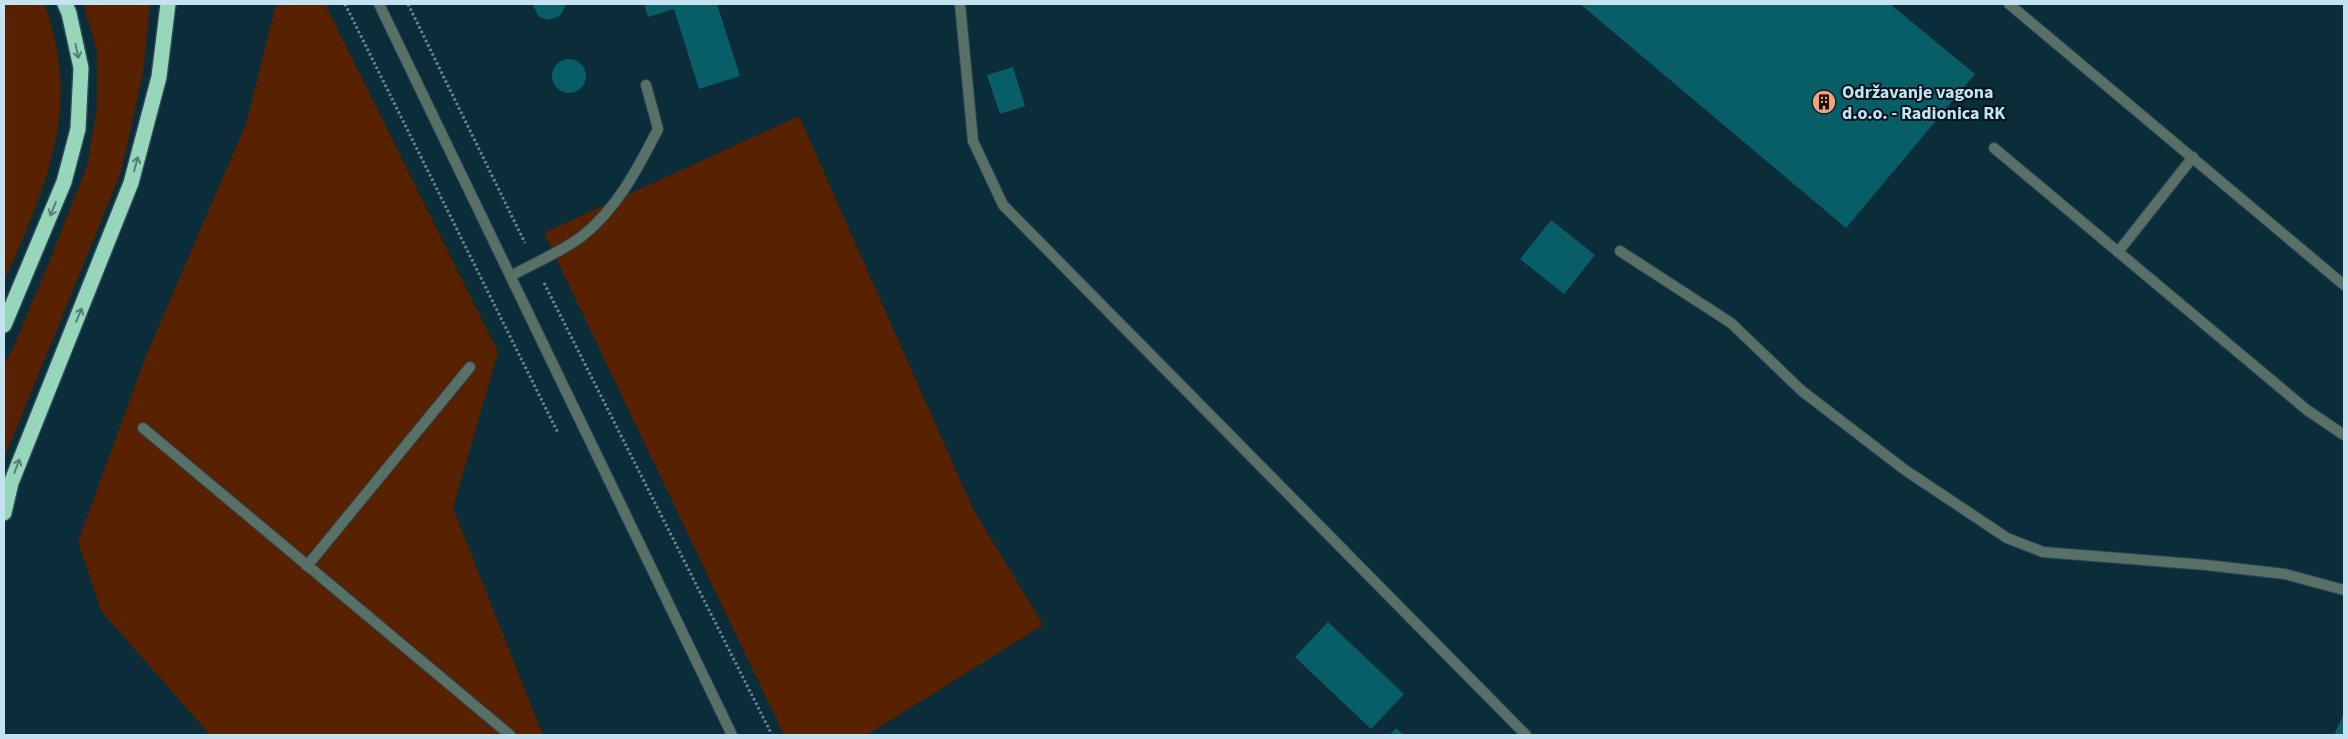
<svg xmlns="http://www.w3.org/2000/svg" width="2348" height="739" viewBox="0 0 2348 739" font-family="'Source Sans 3',sans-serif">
  <rect width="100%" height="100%" fill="#0b2c39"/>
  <g fill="#582100">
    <path d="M4 4H45C52 27 58 50 60 74 66 146 32 218 4 282Z"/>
    <polygon points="83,4 150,4 143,73 121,172 4,459 4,364 14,346 52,255 87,166 97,106 97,51"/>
    <polygon points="276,4 325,4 498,352 453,508 543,735 210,735 101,611 78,542 145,358 246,124"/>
    <polygon points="799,116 973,509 1043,625 867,735 784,735 544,233"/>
  </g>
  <g fill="#085e67">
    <polygon points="532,4 566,4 560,16 549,20 539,17"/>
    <polygon points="644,4 717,4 740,76 699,89 674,9 648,17"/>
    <polygon points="1580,4 1890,4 1975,74 1846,228"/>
    <circle cx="569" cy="76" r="17"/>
    <polygon points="1013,67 1025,106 1000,114 987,75"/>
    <polygon points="1551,220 1595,255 1564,294 1520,259"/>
    <polygon points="1328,622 1404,694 1371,729 1295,657"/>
    <polygon points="2344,713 2344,735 2334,735"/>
    <polygon points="1396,728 1404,735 1390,735"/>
  </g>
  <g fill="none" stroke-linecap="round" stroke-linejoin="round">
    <g stroke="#294956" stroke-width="12">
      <g id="lane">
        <polyline points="960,4 973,141 1003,205 1526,735"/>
        <polyline points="2009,4 2344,285"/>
        <polyline points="1994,148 2307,410 2344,435"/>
        <polyline points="1620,251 1731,323 1802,391 1905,470 2007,538 2043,552 2206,565 2285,574 2344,590"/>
        <polyline points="2118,252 2193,157"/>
        <path d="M511 276C534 263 561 252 581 237 617 209 638 168 658 129L646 85"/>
        <polyline points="143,428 510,735"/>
        <polyline points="307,566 470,367"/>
      </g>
    </g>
    <g stroke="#294956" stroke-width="12">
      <polyline id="street" points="379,4 732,735"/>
    </g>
    <g stroke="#294956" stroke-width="18">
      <g id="highway">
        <polyline points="4,325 64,182 78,129 81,68 69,13 65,4"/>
        <polyline points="4,513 11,483 131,183 159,77 168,4"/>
      </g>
    </g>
    <g stroke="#658592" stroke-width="3" stroke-dasharray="2.5 2.5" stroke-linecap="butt">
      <polyline points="345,4 558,433"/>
      <polyline points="408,4 525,243"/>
      <polyline points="544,283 772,735"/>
    </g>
    <use href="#lane" stroke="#587066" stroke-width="10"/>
    <use href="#street" stroke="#587066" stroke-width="10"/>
    <use href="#highway" stroke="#98d6bc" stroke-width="15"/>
  </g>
  <defs><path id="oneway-shaft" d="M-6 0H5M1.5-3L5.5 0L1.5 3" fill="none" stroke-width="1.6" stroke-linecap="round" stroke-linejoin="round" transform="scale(1.25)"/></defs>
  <g stroke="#547f74">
    <use href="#oneway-shaft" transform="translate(77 51) rotate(78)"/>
    <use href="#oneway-shaft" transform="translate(136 164) rotate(-75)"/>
    <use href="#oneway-shaft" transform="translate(53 209) rotate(112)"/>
    <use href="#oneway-shaft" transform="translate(79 315) rotate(-67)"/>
    <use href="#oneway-shaft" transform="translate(17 466) rotate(-69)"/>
  </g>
  <defs>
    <g id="building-disc" transform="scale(1.25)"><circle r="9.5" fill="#f1a27b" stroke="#00141d"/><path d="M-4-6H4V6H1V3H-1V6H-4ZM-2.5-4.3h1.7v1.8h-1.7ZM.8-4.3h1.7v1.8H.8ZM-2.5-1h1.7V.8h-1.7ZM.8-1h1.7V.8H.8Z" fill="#111"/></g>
  </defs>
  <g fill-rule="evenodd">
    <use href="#building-disc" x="1824" y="102"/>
  </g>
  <g text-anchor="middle" stroke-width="4" stroke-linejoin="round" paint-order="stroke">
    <g font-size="18" font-weight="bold" fill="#c4e2ef" stroke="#00141d" text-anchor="start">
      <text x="1842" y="98">Održavanje vagona<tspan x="1842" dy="21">d.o.o. - Radionica RK</tspan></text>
    </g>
  </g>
  <rect width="2348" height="739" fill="none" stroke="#c4e2ef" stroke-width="10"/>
</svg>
